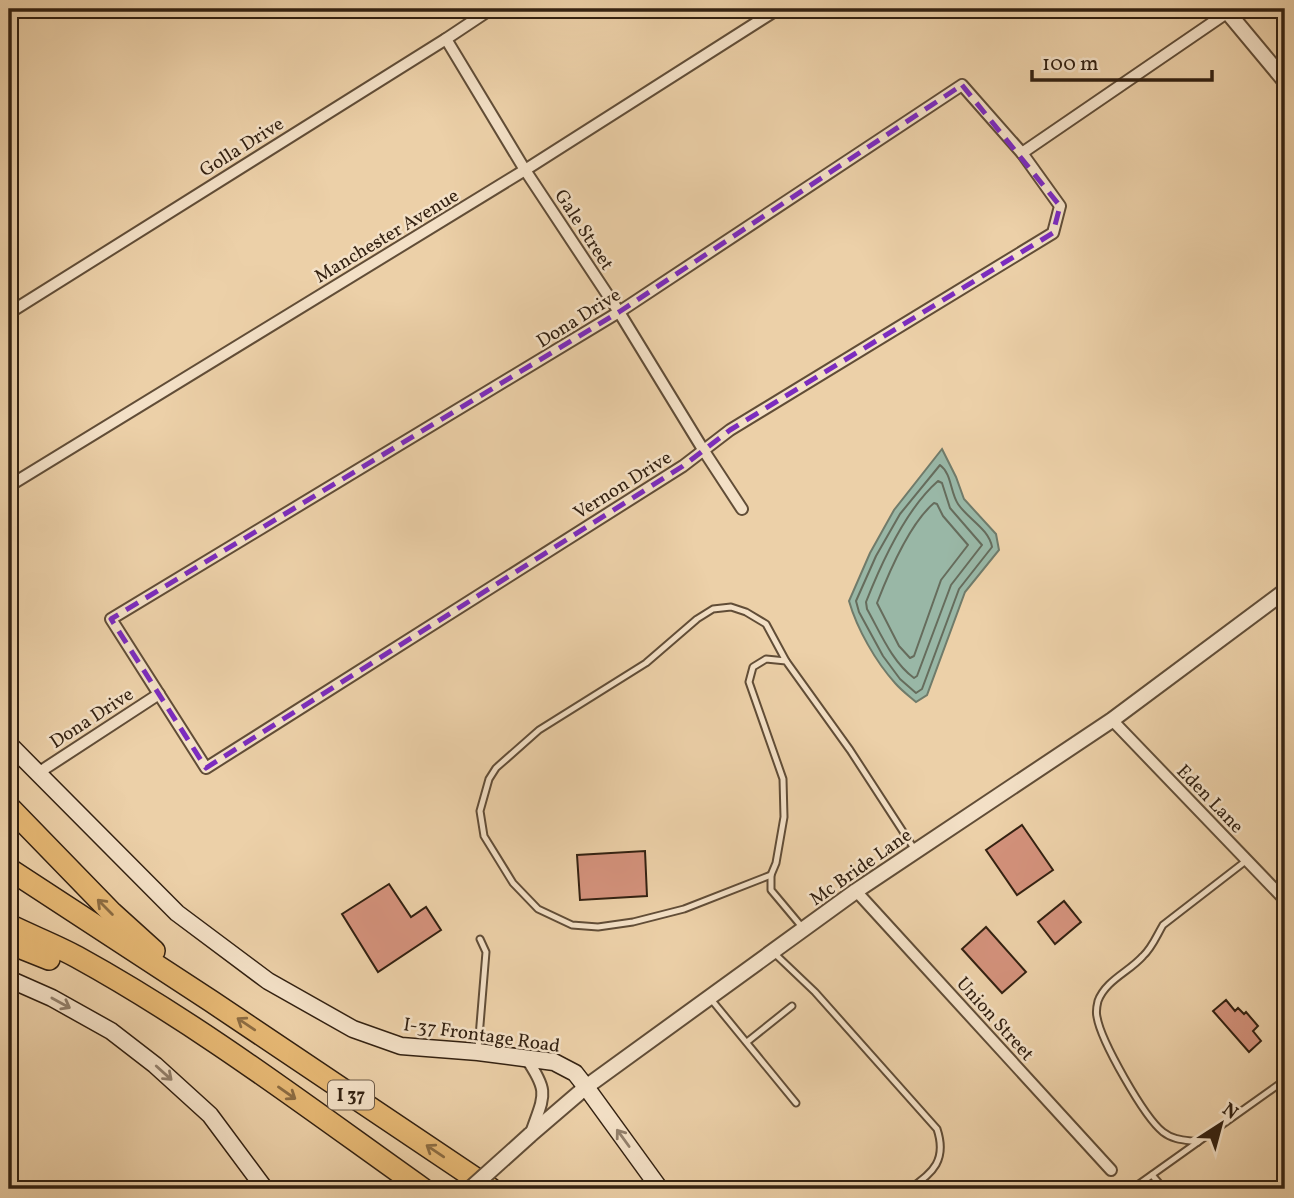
<svg xmlns="http://www.w3.org/2000/svg" width="1294" height="1198" viewBox="0 0 1294 1198" font-family="Vollkorn,serif">
  <rect width="100%" height="100%" fill="#ecd0a8"/>
  <filter id="stains"><feTurbulence type="fractalNoise" baseFrequency=".00286" numOctaves="4"/><feColorMatrix values="0 0 0 0 .2 0 0 0 0 .09 0 0 0 0 .02 0 0 0 .5 -.17"/></filter>
  <radialGradient id="worn" r=".72"><stop offset=".6" stop-color="#630" stop-opacity="0"/><stop offset="1" stop-color="#630" stop-opacity=".3"/></radialGradient>
  <path fill="#99b7a6" stroke="#707b6a" stroke-width="2" d="M942 449 956 477 964 499 996 534 999 550 965 592 927 695 916 702C909 696 901 690 895 683 876 662 857 629 849 601L870 553 894 510Z"/>
  <g fill="none" stroke-linecap="round" stroke-linejoin="round">
    <g stroke="#666c5c" stroke-width="2">
      <path d="M940 465C952 474 950 492 958 504 968 519 989 529 992 547L959 589 922 689 916 693 900 679 883 656 859 612 856 601 876 556 900 514Z"/>
      <path d="M938 481 942 483 950 508 982 545 951 585 917 676 914 678C892 662 880 632 867 609L866 602C881 564 907 508 938 481Z"/>
      <path d="M934 503 937 504 943 516 968 545 941 580 914 656 910 658 899 646 877 603C889 572 909 524 934 503Z"/>
    </g>
  </g>
  <g fill="#d4927c" stroke="#332111" stroke-width="2">
    <polygon points="1022,825 1053,870 1017,895 986,850"/>
    <polygon points="645,851 647,896 580,900 577,855"/>
    <polygon points="389,884 411,917 426,907 441,930 378,972 342,914"/>
    <polygon points="1064,901 1081,922 1055,944 1038,922"/>
    <polygon points="986,927 1026,972 1002,993 962,949"/>
    <polygon points="1226,1000 1235,1011 1238,1008 1244,1014 1246,1012 1258,1026 1253,1031 1261,1041 1249,1052 1213,1011"/>
  </g>
  <g fill="none" stroke-linecap="round" stroke-linejoin="round">
    <g stroke="#614d37" stroke-width="9">
      <g id="service">
        <polyline points="771,875 684,909 633,922 598,927 572,925 538,909 513,883 484,836 480,811 489,779 496,768 539,730 646,663 697,619 713,609 731,607 746,612 766,624 786,661"/>
        <polyline points="802,927 771,890 771,875 776,863 784,817 783,779 749,682 753,667 766,659 786,661 850,750 915,850"/>
        <path d="M773 952 815 992 937 1129C947 1159 934 1173 909 1189"/>
        <polyline points="710,998 796,1103"/>
        <polyline points="747,1042 792,1006"/>
        <polyline points="478,1049 486,952 480,939"/>
        <path d="M1198 1142C1185 1140 1173 1140 1163 1132 1144 1117 1101 1041 1097 1017 1096 1013 1097 1005 1098 1001 1106 980 1129 972 1143 956 1152 948 1157 935 1163 925L1247 860"/>
        <polyline points="1152,1175 1164,1189"/>
        <polyline points="1132,1189 1285,1080"/>
      </g>
    </g>
    <g stroke="#614d37" stroke-width="14">
      <g id="minor">
        <polyline points="446,39 525,170 619,312 704,451 742,509"/>
        <polygon points="962,85 1022,153 1060,206 1053,233 730,430 683,466 206,768 111,619 619,312"/>
        <polyline points="1022,153 1228,12"/>
        <polyline points="9,313 446,39 491,9"/>
        <polyline points="9,486 525,170 778,9"/>
        <polyline points="1112,720 1285,900"/>
        <polyline points="38,773 159,694"/>
        <polyline points="856,891 1111,1170"/>
        <path d="M526 1058C550 1093 544 1095 531 1133"/>
      </g>
    </g>
    <g stroke="#614d37" stroke-width="18">
      <g id="tertiary">
        <polyline points="1225,9 1285,81"/>
        <polyline points="530,1135 586,1087 856,891 1112,720 1285,591"/>
      </g>
    </g>
    <g stroke="#332111" stroke-width="19">
      <g id="secondary">
        <polyline points="9,744 177,913 268,981 353,1029 401,1046 478,1052 554,1062 575,1073 586,1087 660,1189"/>
        <polyline points="9,979 52,998 111,1031 155,1065 210,1115 265,1189"/>
      </g>
    </g>
    <g stroke="#332111" stroke-width="24">
      <g id="motorway">
        <polyline points="9,807 112,913 154,951"/>
        <polyline points="9,869 211,1001 491,1189"/>
        <path d="M9 925C31 936 55 945 77 957 199 1024 310 1109 423 1189"/>
        <polyline points="9,943 49,959"/>
      </g>
    </g>
    <use href="#service" stroke="#f3e0c6" stroke-width="5"/>
    <use href="#minor" stroke="#f3e0c6" stroke-width="10"/>
    <use href="#tertiary" stroke="#f3e0c6" stroke-width="14"/>
    <use href="#secondary" stroke="#f3e0c6" stroke-width="16"/>
    <use href="#motorway" stroke="#e6b874" stroke-width="21"/>
    <g stroke="#614d37" stroke-width="18" stroke-linecap="butt">
      <polyline id="tertiary-bridge" points="470,1189 530,1135"/>
    </g>
    <use href="#tertiary-bridge" stroke="#f3e0c6" stroke-width="14"/>
  </g>
  <defs><path id="oneway-shaft" d="M-6 0H5M1.5-3L5.5 0L1.5 3" fill="none" stroke-width="1.6" stroke-linecap="round" stroke-linejoin="round" transform="scale(1.75)"/></defs>
  <g stroke="#8c6c42">
    <use href="#oneway-shaft" transform="translate(105 907) rotate(-135)"/>
    <use href="#oneway-shaft" transform="translate(246 1024) rotate(-146)"/>
    <use href="#oneway-shaft" transform="translate(287 1093) rotate(35)"/>
    <use href="#oneway-shaft" transform="translate(435 1151) rotate(-146)"/>
  </g>
  <g stroke="#93806c">
    <use href="#oneway-shaft" transform="translate(61 1003) rotate(29)"/>
    <use href="#oneway-shaft" transform="translate(164 1073) rotate(42)"/>
    <use href="#oneway-shaft" transform="translate(623 1138) rotate(-126)"/>
  </g>
  <path fill="none" stroke="#7b2cbf" stroke-width="5" stroke-dasharray="14 9" stroke-linejoin="round" d="M962 85 1060 206 1053 233 730 430 683 466 206 768 111 619 619 312Z"/>
  <g text-anchor="middle" stroke-width="5" stroke-linejoin="round" paint-order="stroke">
    <rect fill="#f3e0c6" stroke="#6d5a47" stroke-width="2" x="328" y="1080.5" width="46" height="29" rx="5"/>
    <g font-size="18" font-weight="bold" fill="#332111">
      <text x="351" y="1101">I 37</text>
    </g>
    <g font-size="19" fill="#332111" stroke="#f3e0c6">
      <text transform="translate(241 146) rotate(-32)" y="7">Golla Drive</text>
      <text transform="translate(585 229) rotate(57)" y="7">Gale Street</text>
      <text transform="translate(386 235) rotate(-31)" y="7">Manchester Avenue</text>
      <text transform="translate(578 317) rotate(-32)" y="7">Dona Drive</text>
      <text transform="translate(622 484) rotate(-32)" y="7">Vernon Drive</text>
      <text transform="translate(91 717) rotate(-33)" y="7">Dona Drive</text>
      <text transform="translate(1211 798) rotate(46)" y="7">Eden Lane</text>
      <text transform="translate(860 866) rotate(-35)" y="7">Mc Bride Lane</text>
      <text transform="translate(996 1018) rotate(48)" y="7">Union Street</text>
      <text transform="translate(482 1034) rotate(8)" y="7">I-37 Frontage Road</text>
    </g>
  </g>
  <rect width="1294" height="1198" fill="none" stroke="#ecd0a8" stroke-width="35"/>
  <rect x="10" y="10" width="1273" height="1177" fill="none" stroke="#332111" stroke-width="3.5"/>
  <rect x="18" y="18" width="1259" height="1163" fill="none" stroke="#332111" stroke-width="2"/>
  <g transform="translate(1221 1124) rotate(36)" stroke="#f3e0c6" stroke-width="5" paint-order="stroke">
  <path d="M0-5L12 26L0 18L-12 26Z" fill="#332111"/>
  <text y="-10" font-size="19" font-weight="bold" text-anchor="middle" fill="#332111">N</text>
  </g>
  <path d="M1032 70v10h180v-10" fill="none" stroke="#332111" stroke-width="3.5"/>
  <text x="1042" y="70" font-size="21" fill="#332111" stroke="#f3e0c6" stroke-width="5" paint-order="stroke">100 m</text>
  <rect width="100%" height="100%" filter="url(#stains)"/>
  <rect width="100%" height="100%" fill="url(#worn)"/>
</svg>
